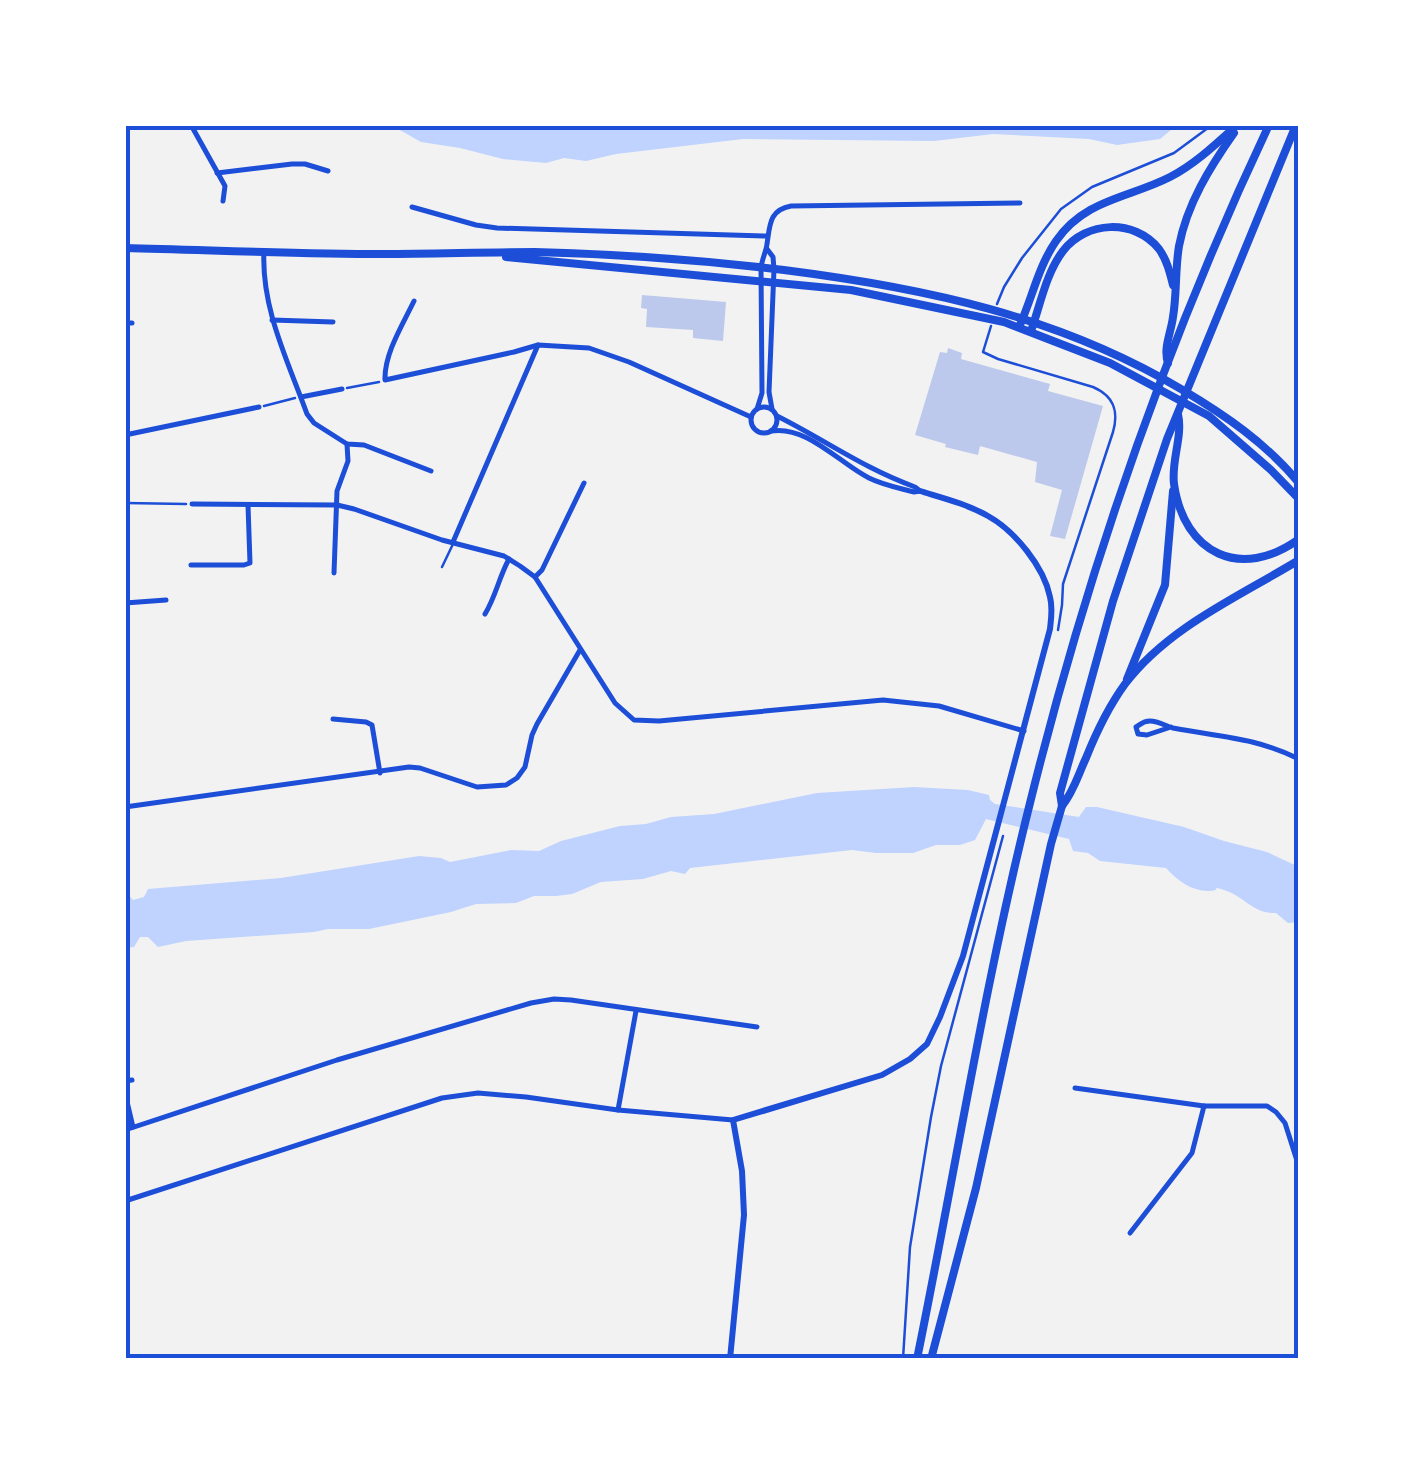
<svg xmlns="http://www.w3.org/2000/svg" width="1424" height="1484" viewBox="0 0 1424 1484" font-family="Ubuntu,sans-serif">
  <rect width="100%" height="100%" fill="#f2f2f2"/>
  <g fill="#bfd3fe">
    <polygon points="391,125 1177,125 1160,139 1117,145 1089,139 993,134 934,141 743,139 616,154 586,161 564,158 546,163 503,159 460,148 421,142"/>
    <path d="M914 787 968 790 989 795 990 800 995 804 1079 817 1086 807H1097L1184 827 1224 841 1267 852 1299 867V922L1288 923 1276 913C1253 914 1244 896 1224 890 1209 885 1224 891 1208 891 1191 891 1177 880 1166 868L1100 861 1088 853 1073 851 1069 839 986 819 975 840 960 845H936L913 853H876L852 850 690 868 685 874 671 871 643 879 601 882 572 894 556 896H534L516 903 476 904 451 912 369 929H328L314 932 186 941 158 947 148 937H140L134 947 125 948V891L133 900 144 897 148 889 281 878 419 856 441 858 450 862 511 850 539 851 561 841 620 826 646 824 671 817 714 814 817 793Z"/>
  </g>
  <g fill="#bdc9ec">
    <polygon points="642,295 726,302 723,341 693,338 693,330 646,327 647,309 641,308"/>
    <polygon points="948,348 962,353 961,359 1050,384 1048,391 1103,406 1065,539 1050,536 1062,490 1035,482 1037,462 980,446 978,455 945,447 946,444 915,435 940,352 947,353"/>
  </g>
  <g fill="none" stroke-linecap="round" stroke-linejoin="round">
    <g stroke="#1d4ed8" stroke-width="2.5">
      <polyline points="997,304 1004,287 1022,258 1061,209 1092,187 1174,153 1212,125"/>
      <path d="M991 326 983 352 998 359 1093 387C1114 396 1119 411 1113 432L1063 584 1062 605 1058 630"/>
      <polyline points="347,388 379,382"/>
      <polyline points="264,406 295,398"/>
      <polyline points="125,503 186,504"/>
      <polyline points="903,1359 910,1247 931,1117 941,1066 1003,836"/>
    </g>
    <polyline stroke="#1d4ed8" stroke-width="2.5" points="442,567 453,544"/>
    <g stroke="#1d4ed8" stroke-width="5">
      <polyline points="191,125 225,186 223,201"/>
      <polyline points="125,129 132,125"/>
      <polyline points="217,173 292,164 305,164 328,171"/>
      <polyline points="412,207 476,225 497,228 766,236"/>
      <polyline points="767,249 773,257 774,269 769,392 772,409"/>
      <path d="M264 251C261 308 288 361 307 414L314 423 347 444 364 445 431 471"/>
      <path d="M414 301C403 324 384 354 385 380L514 352 538 345 589 348 629 362 751 417"/>
      <polyline points="272,320 333,322"/>
      <polyline points="125,323 132,323"/>
      <polyline points="301,397 342,389"/>
      <circle cx="764" cy="420" r="13"/>
      <path d="M757 409 762 393 761 268C762 259 766 252 767 244 770 225 769 210 791 206L1020 203"/>
      <path d="M777 416C825 440 863 468 915 487L920 491"/>
      <path d="M771 431C807 425 839 463 869 478 883 485 899 488 914 492L920 491"/>
      <polyline points="125,435 259,407"/>
      <polyline points="192,504 337,505 354,509 442,540 504,556 520,566 535,577 615,703 634,720 659,721 883,700 939,706 1024,731"/>
      <polyline points="453,542 538,345"/>
      <polyline points="191,565 244,565 250,563 248,505"/>
      <polyline points="334,573 337,491 348,461 347,444"/>
      <polyline points="535,577 542,570 584,483"/>
      <polyline points="125,603 166,600"/>
      <path d="M485 614C496 596 499 577 509 559"/>
      <polyline points="333,719 366,722 372,725 380,773"/>
      <path d="M1171 727 1147 735 1138 734 1136 727C1141 724 1143 721 1150 721 1158 721 1166 726 1173 728 1220 737 1254 737 1299 759"/>
      <polyline points="125,807 409,767 420,768 477,787 506,785 517,778 525,767 532,735 537,724 580,650"/>
      <polyline points="125,1081 132,1080"/>
      <polyline points="1075,1088 1204,1106 1267,1106 1276,1112 1285,1123 1299,1167"/>
      <polyline points="125,1093 133,1127"/>
      <polyline points="618,1110 636,1011"/>
      <polyline points="125,1130 337,1060 531,1003 554,999 571,1000 757,1027"/>
      <polyline points="125,1201 442,1098 478,1093 526,1097 618,1110 733,1120"/>
      <polyline points="1130,1233 1192,1153 1204,1106"/>
    </g>
    <path stroke="#1d4ed8" stroke-width="6" d="M730 1359 744 1215 742 1171 733 1120 882 1075 910 1059 927 1044 940 1017 963 956 1050 629C1051 619 1053 608 1050 597 1044 567 1015 531 988 516 967 504 943 498 920 491"/>
    <g stroke="#1d4ed8" stroke-width="8">
      <path d="M125 248C211 250 297 254 383 254 434 254 484 252 535 252 618 254 702 260 784 270 925 288 1058 316 1181 389 1225 415 1266 443 1299 483"/>
      <polyline points="506,257 851,290 1004,322 1110,363 1209,416 1271,470 1299,499"/>
    </g>
    <g stroke="#1d4ed8" stroke-width="8">
      <path d="M1019 327C1032 299 1038 267 1056 241 1085 199 1129 198 1170 177 1195 164 1216 144 1237 125"/>
      <path d="M1031 331C1040 306 1046 273 1063 251 1086 221 1134 218 1159 249 1167 260 1170 273 1173 285"/>
      <path d="M1168 363C1163 348 1171 333 1173 317 1177 293 1175 270 1179 246 1187 204 1210 167 1234 133"/>
      <path d="M1178 414C1183 437 1171 460 1174 484 1184 554 1241 581 1299 539"/>
      <polyline points="1127,679 1165,585 1173,491"/>
      <path d="M1062 806C1074 791 1078 775 1086 758 1096 733 1109 706 1125 684 1168 627 1240 596 1299 560"/>
      <path d="M917 1359C955 1173 984 986 1030 803 1088 569 1166 343 1269 125"/>
      <polyline points="931,1359 976,1188 1051,844 1062,806 1060,793 1113,601 1167,439 1296,125"/>
    </g>
  </g>
  <rect width="1424" height="1484" fill="none" stroke="#ffffff" stroke-width="255"/>
  <rect x="128" y="128" width="1168" height="1228" fill="none" stroke="#1d4ed8" stroke-width="4"/>
</svg>
